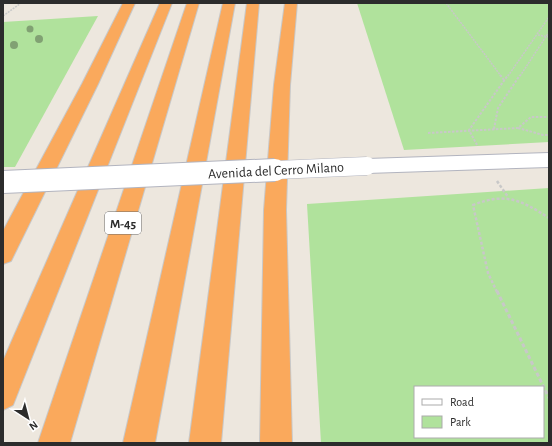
<svg xmlns="http://www.w3.org/2000/svg" width="552" height="446" viewBox="0 0 552 446" font-family="'Alegreya Sans',sans-serif">
  <rect width="100%" height="100%" fill="#ede7de"/>
  <g fill="#b0e29c" fill-rule="evenodd">
    <polygon points="357,3 549,3 549,142 404,150"/>
    <polygon points="98,16 15,167 3,167 3,22"/>
    <path d="M549 188V443H321L307 204ZM415 387H543V437H415Z"/>
  </g>
  <g fill="none" stroke-linecap="round" stroke-linejoin="round">
    <g stroke="#b2b4bf" stroke-width="2">
      <polygon id="minor" points="549,153 549,167 367,173 360,171 357,166 360,161 367,159"/>
    </g>
    <g stroke="#c8c8c8" stroke-width="2">
      <g id="motorway">
        <polygon points="123,3 135,3 98,84 11,261 3,264 3,231 82,84"/>
        <polygon points="160,3 172,3 13,405 3,410 3,361"/>
        <polygon points="187,3 199,3 70,443 38,443"/>
        <polygon points="223,3 235,3 155,443 123,443"/>
        <polygon points="247,3 259,3 221,443 189,443"/>
        <polygon points="285,3 297,3 290,85 286,210 292,443 260,443 264,210 274,85"/>
      </g>
    </g>
    <g stroke="#c8c8c8" stroke-width="1.5" stroke-dasharray="2 1" stroke-linecap="butt">
      <polyline points="446,3 501,76"/>
      <polyline points="3,16 21,3"/>
      <polyline points="538,35 549,37"/>
      <polyline points="508,76 549,17"/>
      <polyline points="520,76 549,32"/>
    </g>
    <g stroke="#c8c8c8" stroke-width="2" stroke-dasharray="2.5 1.5" stroke-linecap="butt">
      <polyline points="500,75 504,80"/>
      <polyline points="518,128 543,135 549,135"/>
      <polyline points="494,129 498,108 520,75"/>
      <polyline points="428,133 518,128 531,117 549,117"/>
      <polyline points="477,145 469,130 508,75"/>
    </g>
    <g stroke="#c8c8c8" stroke-width="2.5" stroke-dasharray="3 2" stroke-linecap="butt">
      <polyline points="497,181 508,197"/>
      <path d="M497 292 488 273 473 205C506 192 521 200 549 218"/>
    </g>
    <polyline stroke="#c8c8c8" stroke-width="3" stroke-dasharray="4 2.5" stroke-linecap="butt" points="497,291 549,398"/>
    <use href="#minor" fill="#fff" fill-rule="evenodd"/>
    <use href="#motorway" fill="#faa95c" fill-rule="evenodd"/>
    <g stroke="#b2b4bf" stroke-width="19" stroke-linecap="butt">
      <polyline id="minor-bridge-far1" points="252,171 367,166"/>
    </g>
    <g stroke="#b2b4bf" stroke-width="24" stroke-linecap="butt">
      <polyline id="minor-bridge" points="3,182 275,170"/>
    </g>
    <use href="#minor-bridge-far1" stroke="#fff" stroke-width="18"/>
    <use href="#minor-bridge" stroke="#fff" stroke-width="22"/>
  </g>
  <g fill="#81a173">
    <circle cx="30" cy="29" r="3.5"/>
    <circle cx="39" cy="39" r="4"/>
    <circle cx="14" cy="45" r="4"/>
  </g>
  <g text-anchor="middle" stroke-width="3" stroke-linejoin="round" paint-order="stroke">
    <rect fill="#fff" stroke="#6b6b6b" stroke-width="1" x="105" y="212" width="36" height="22" rx="3"/>
    <g font-size="13" font-weight="bold" fill="#2c2c2c">
      <text x="123" y="228">M-45</text>
    </g>
    <g font-size="14" fill="#2c2c2c" stroke="#fff">
      <text transform="translate(276 170) rotate(-3)" y="5">Avenida del Cerro Milano</text>
    </g>
  </g>
  <rect width="552" height="446" fill="none" stroke="#2c2c2c" stroke-width="8"/>
  <rect x="414" y="386" width="130" height="52" fill="#ffffff" stroke="#ababab"/>
  <rect x="422" y="399" width="20" height="6" fill="#ffffff" stroke="#ababab"/>
  <text x="450" y="406" font-size="12" fill="#2c2c2c">Road</text>
  <rect x="422" y="416" width="20" height="12" fill="#b0e29c" stroke="#ababab"/>
  <text x="450" y="426" font-size="12" fill="#2c2c2c">Park</text>
  <g transform="translate(28 418) rotate(144)" stroke="#ffffff" stroke-width="3" paint-order="stroke">
  <path d="M0-3L7 15L0 10L-7 15Z" fill="#2c2c2c"/>
  <text y="-6" font-size="11" font-weight="bold" text-anchor="middle" fill="#2c2c2c">N</text>
  </g>
</svg>
